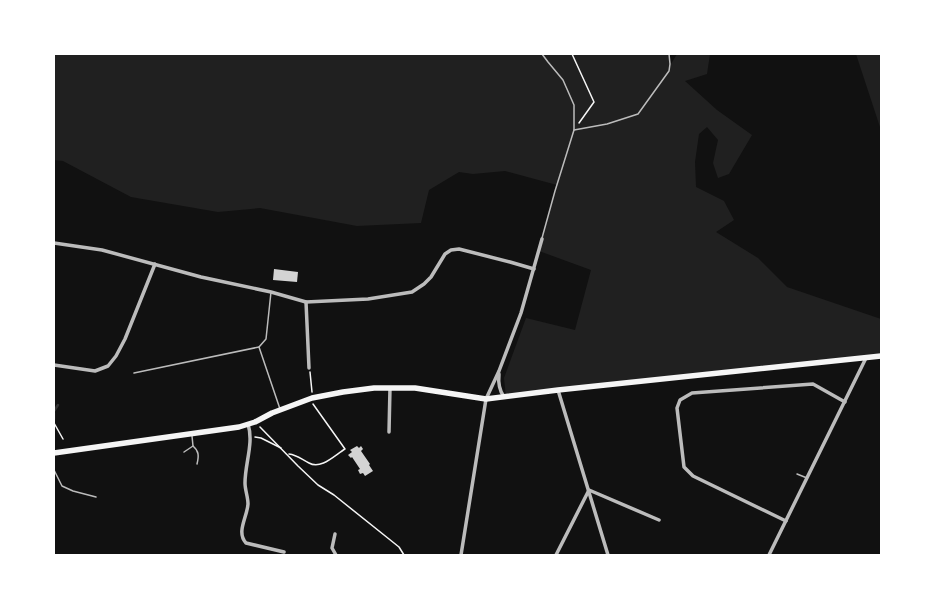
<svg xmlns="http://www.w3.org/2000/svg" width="935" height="609" viewBox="0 0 935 609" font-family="'Archivo Narrow',sans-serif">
  <rect width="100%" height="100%" fill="#111"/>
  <g fill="#202020">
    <polygon points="54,54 668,54 671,64 677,54 710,54 707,74 685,81 717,110 752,135 729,174 718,178 713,163 718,140 707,127 699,134 695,162 696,187 724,201 734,220 716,232 758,258 787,287 881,319 881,356 506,397 504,378 526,318 575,330 591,270 539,251 557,185 505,171 473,174 459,172 429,190 421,223 357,226 260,208 218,212 131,197 63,161 54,160"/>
    <polygon points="856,54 881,54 881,130"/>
  </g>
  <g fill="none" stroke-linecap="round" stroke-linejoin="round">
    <g stroke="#333" stroke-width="2.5">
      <polyline points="54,411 58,405"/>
      <polyline points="54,413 54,419"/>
    </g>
  </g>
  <g fill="#d3d3d3">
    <polygon points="274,269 298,272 297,282 273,280"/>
    <polygon points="357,446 359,448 361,446 363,449 361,451 370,464 369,465 373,471 365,476 363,473 360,474 358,470 360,469 352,457 351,458 348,455 352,452 350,450"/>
  </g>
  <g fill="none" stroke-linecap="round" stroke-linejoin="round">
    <g stroke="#f5f5f5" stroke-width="1.5">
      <polyline points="572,54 594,102 579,123"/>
      <polyline points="310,372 312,392"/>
      <polyline points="54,423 63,439"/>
      <polyline points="260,427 298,466 318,485 334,495 399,547 404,555"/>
      <polyline points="255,437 261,438 281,448"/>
      <path d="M289 454C297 455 301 459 309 463 321 470 335 455 345 449L313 404"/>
    </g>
    <g stroke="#bcbcbc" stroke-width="1.5">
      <polyline points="542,54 548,62 563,80 574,105 574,130 555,191 542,238"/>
      <polyline points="574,130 607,124 638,114 669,71 670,64 669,54"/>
      <polyline points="259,347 280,409"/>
      <polyline points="134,373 259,347 266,339 271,292"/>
      <path d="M192 436 193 446C199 451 199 456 197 464"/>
      <polyline points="184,452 193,446"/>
      <polyline points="54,470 62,486 73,491 96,497"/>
      <polyline points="797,474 807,478"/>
    </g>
    <g stroke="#bcbcbc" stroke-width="3.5">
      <polyline points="54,243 102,250 201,277 271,292 306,302 368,299 412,292 424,284 431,277 445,254 451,250 459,249 510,262 534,269"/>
      <polyline points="306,302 309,368"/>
      <polyline points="54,365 95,371 108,366 116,356 125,339 155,264"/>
      <path d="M499 374C498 383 499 390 504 397"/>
      <polyline points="558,390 608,555"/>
      <path d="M248 424C254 443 245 463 245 483 245 490 248 497 248 504 247 518 236 532 246 543L284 552"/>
      <polyline points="389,432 390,388"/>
      <polyline points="786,521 693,476 684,467 677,408 680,400 692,393 813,384 845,402"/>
      <polyline points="335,534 332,548 336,555"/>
      <polyline points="461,555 486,399 499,371 521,313 542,239"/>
      <polyline points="556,555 589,490 659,520"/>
      <polyline points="769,555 866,358"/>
    </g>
    <polyline stroke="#f5f5f5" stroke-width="5.5" points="54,453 239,427 255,422 272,413 312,398 343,392 374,388 415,388 486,399 558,390 881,356"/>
  </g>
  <rect width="935" height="609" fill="none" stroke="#ffffff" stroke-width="110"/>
</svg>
